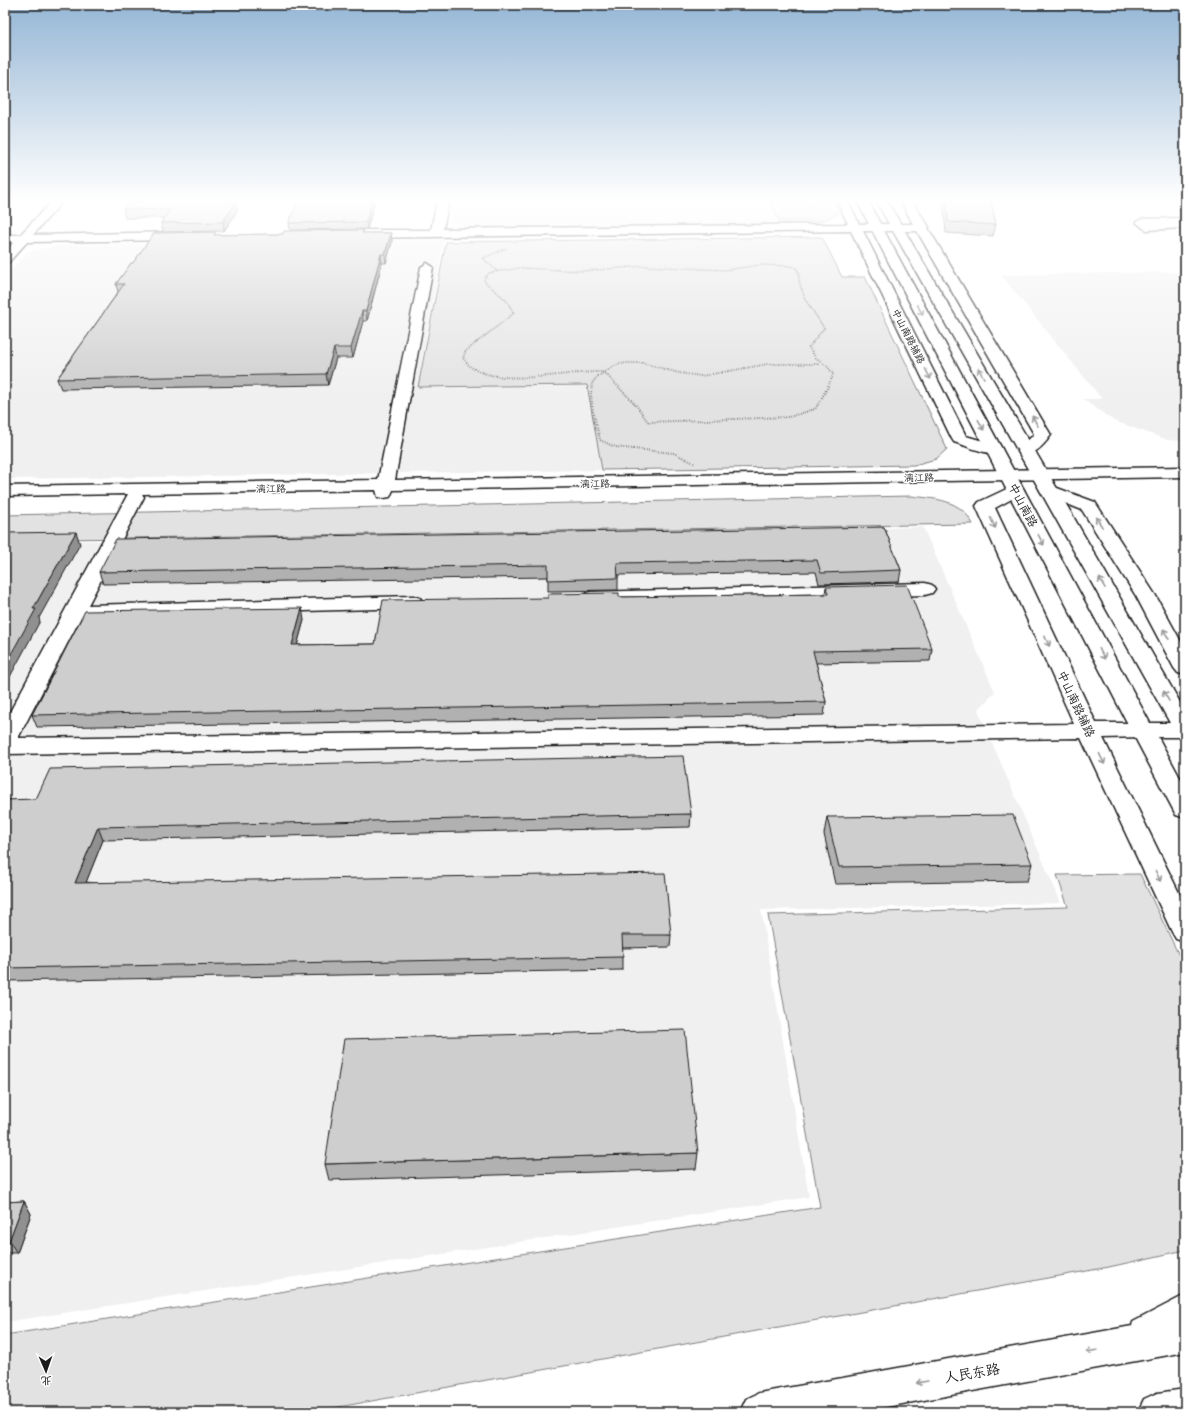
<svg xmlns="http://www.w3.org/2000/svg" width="1190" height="1417" viewBox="0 0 1190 1417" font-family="Delius,'LXGW WenKai TC',sans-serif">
  <rect width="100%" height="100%" fill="#fff"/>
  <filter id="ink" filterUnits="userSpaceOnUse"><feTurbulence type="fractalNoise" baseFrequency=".025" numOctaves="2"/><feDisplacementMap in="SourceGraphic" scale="8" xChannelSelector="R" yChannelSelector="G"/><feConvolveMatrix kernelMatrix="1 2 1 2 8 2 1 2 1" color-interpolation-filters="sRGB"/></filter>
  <g filter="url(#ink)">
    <g fill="#f0f0f0">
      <polygon points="453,201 837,201 844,214 823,224 468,228 449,221"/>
      <polygon points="444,240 417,388 586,386 601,470 5,479 5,277 28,251 63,245"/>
      <polygon points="1185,272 1185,441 1168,440 1114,421 1083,399 1102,399 1001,275"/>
      <polygon points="923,527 995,692 978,710 1061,903 761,910 809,1197 5,1322 5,542"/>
    </g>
    <g fill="#e2e2e2" stroke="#7f7f7f">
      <polygon points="771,201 833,201 839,213 820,221 779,221"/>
      <polygon points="822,237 842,277 865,277 947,449 936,459 914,465 602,470 587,385 418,387 446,242"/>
      <path d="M911 496C936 499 960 499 973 524L5 540V515Z"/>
      <polygon points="1140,874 1185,968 1185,1250 1109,1267 311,1412 5,1412 5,1335 820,1207 768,915 1068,907 1057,875"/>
    </g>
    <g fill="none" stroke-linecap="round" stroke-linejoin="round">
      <g stroke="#1c1c1c" stroke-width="3">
        <g id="minor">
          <polygon points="52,201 63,201 33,235 181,232 187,236 181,240 27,242 9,262 5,263 5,252 14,242 5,243 5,235 20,235"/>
          <path d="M437 201H449L443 229 848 224 837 201H848L859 224H913L901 201H912L929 227 928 228 1051 435C1044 445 1033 458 1020 454L1018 451 1034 434 917 231H863L966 436 1000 446 1002 449 1000 452C986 456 968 446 954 442L952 439 851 231 362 238 356 234 362 230H431Z"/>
          <polygon points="1185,218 1185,228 1147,230 1143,228 1136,222 1142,219"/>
          <polygon points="427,263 433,267 395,480 1185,467 1185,477 393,490 390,497 384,498 378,497 376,490 142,494 144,497 88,605 413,596 420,598 423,602 420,606 413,608 81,617 18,738 1074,724 976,506 979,502 1015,485 1021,486 1024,490 1021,494 995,508 1096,723 1142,723 1150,725 1153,730 1150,735 1142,737 1103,738 1185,905 1185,942 1176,939 1172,932 1081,738 5,754 5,721 128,494 5,496 5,486 378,480 421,267"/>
          <polygon points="1049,485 1095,502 1156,596 1185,649 1185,675 1178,673 1174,668 1136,596 1082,510 1043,494 1040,490 1043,486"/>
          <polygon points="925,583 932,585 935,589 932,593 925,595 590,604 583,602 580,598 583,594 590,592"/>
        </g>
      </g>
      <g stroke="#1c1c1c" stroke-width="3">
        <g id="major">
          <polygon points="857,201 868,201 1150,723 1170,723 1037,485 876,201 887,201 1055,485 1185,711 1185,737 1158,737 1185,787 1185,818 1176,815 1131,730"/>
          <polygon points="1185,1295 1185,1352 859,1412 740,1412 746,1399 759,1393 1132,1326 1133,1322"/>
          <polygon points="1185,1389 1185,1412 1138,1412 1144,1399 1157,1393"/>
        </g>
      </g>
      <g stroke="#1c1c1c" stroke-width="1.5" stroke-dasharray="0.5 1.5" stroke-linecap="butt">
        <polyline points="497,271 483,258 507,248"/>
        <polyline points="476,343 514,313 506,300 485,282 484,279 489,273 519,268 584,271 644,266 725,270 761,265 791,266 796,268 799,273 799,281 805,299 824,328 812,343"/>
      </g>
      <g stroke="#1c1c1c" stroke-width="2" stroke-dasharray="0.5 2" stroke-linecap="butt">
        <path d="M477 342 465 352 463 358C466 362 470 367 474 369 509 387 565 371 604 372L636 405 648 422 789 417 815 409C819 403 833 379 833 374L828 367 815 357 809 347 813 342"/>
        <polyline points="694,463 674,453 615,447 600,440 593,411 591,395 592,383 597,377 616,365 626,363 642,363 679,373 701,376 768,364 821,364"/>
      </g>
      <use href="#minor" fill="#fff" fill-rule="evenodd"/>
      <use href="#major" fill="#fff" fill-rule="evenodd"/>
    </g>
    <g fill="#b1b1b1" stroke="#1c1c1c">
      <polygon points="298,201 375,201 367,229 290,230 289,223"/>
      <polygon points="943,201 991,201 996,225 993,236 946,233"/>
      <polygon points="231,202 236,202 237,211 224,231 163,232 161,223 164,218 125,218 123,209"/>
      <polygon points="363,230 363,233 391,233 392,242 386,263 382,263 367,321 363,321 353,358 336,358 328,385 61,389 57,379 118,292 116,284 133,263 217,235 283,234"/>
      <polygon points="884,527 901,570 899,582 819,584 816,572 618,575 618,590 548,591 548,577 103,584 99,572"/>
      <polygon points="826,587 932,649 930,661 816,663 826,702 824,715 37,727 32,715 304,620 297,645 375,644 619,597 825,594"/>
      <polygon points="5,800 691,814 690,827 103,840 86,882 671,935 670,947 622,948 622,970 5,981"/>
      <polygon points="827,817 1032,864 1027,881 835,884 824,834"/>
      <polygon points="698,1153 696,1169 329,1180 325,1164"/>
      <polygon points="24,1201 31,1214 17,1253 5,1253 5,1202"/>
    </g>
    <g fill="#909090" stroke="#1c1c1c">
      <polygon points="372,201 375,201 367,229 366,222"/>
      <polygon points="236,202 237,211 224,231 223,222"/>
      <polygon points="391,233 392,242 386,263 385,254"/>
      <polygon points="381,254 382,263 367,321 366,311"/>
      <polygon points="362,311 363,321 353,358 351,348"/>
      <polygon points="334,348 336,358 328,385 326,374"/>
      <polygon points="76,532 80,544 39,618 40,621 5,686 5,665 33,609"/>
      <polygon points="302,608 304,620 294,657 292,645"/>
      <polygon points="98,827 103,840 81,895 75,883"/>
      <polygon points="24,1201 31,1214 17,1253 9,1241"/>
    </g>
    <g fill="#cecece" stroke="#1c1c1c">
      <polygon points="129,201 224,201 224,202 236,202 223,222 161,223 170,210 123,209"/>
      <polygon points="298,201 372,201 366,222 289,223"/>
      <polygon points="946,201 991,201 996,225 948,222"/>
      <polygon points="363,230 362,233 391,233 385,254 381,254 366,311 362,311 351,348 334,348 326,374 57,379 124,284 116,284 131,263 133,263 154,233 216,232 214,235 283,234 284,231"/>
      <polygon points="884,527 901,570 821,573 817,560 617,563 618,578 548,580 548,565 99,572 116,539"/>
      <polygon points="76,532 33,609 36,609 5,665 5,533"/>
      <polygon points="907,585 932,649 813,651 826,702 32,715 85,611 302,608 292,645 375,644 383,600 548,598 548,594 619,593 619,597 828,594 826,587"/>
      <polygon points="683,756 691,814 98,827 75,883 665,873 671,935 622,935 623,957 5,968 5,800 36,799 50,769"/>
      <polygon points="1013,815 1032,864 839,867 827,817"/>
      <polygon points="685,1030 698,1153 325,1164 344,1039"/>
      <polygon points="24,1201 9,1241 5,1241 5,1202"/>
    </g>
    <defs><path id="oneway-shaft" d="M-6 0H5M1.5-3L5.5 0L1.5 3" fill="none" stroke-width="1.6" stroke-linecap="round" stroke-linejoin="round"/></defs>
    <g stroke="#999">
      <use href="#oneway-shaft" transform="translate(920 310) rotate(62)"/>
      <use href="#oneway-shaft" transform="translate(981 373) rotate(-120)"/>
      <use href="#oneway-shaft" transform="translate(928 374) rotate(63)"/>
      <use href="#oneway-shaft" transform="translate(1035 421) rotate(-119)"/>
      <use href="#oneway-shaft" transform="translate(981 425) rotate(62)"/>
      <use href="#oneway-shaft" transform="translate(1099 522) rotate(-122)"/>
      <use href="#oneway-shaft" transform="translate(993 523) rotate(65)"/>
      <use href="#oneway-shaft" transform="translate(1041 540) rotate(62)"/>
      <use href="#oneway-shaft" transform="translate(1102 583) rotate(-120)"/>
      <use href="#oneway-shaft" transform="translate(1166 634) rotate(-119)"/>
      <use href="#oneway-shaft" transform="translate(1047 641) rotate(65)"/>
      <use href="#oneway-shaft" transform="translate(1102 654) rotate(62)"/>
      <use href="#oneway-shaft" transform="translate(1166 696) rotate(-120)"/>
      <use href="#oneway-shaft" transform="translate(1102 759) rotate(64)"/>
      <use href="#oneway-shaft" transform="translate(1158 876) rotate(64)"/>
      <use href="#oneway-shaft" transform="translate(1092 1351) rotate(170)"/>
      <use href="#oneway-shaft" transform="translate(922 1382) rotate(170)"/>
    </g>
  </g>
  <linearGradient id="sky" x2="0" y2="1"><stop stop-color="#95b6d5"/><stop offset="0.5" stop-color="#fff"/><stop offset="1" stop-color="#fff" stop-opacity="0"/></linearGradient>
  <rect width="1190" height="400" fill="url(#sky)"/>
  <g text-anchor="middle" stroke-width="3" stroke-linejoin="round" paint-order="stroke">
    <g font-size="10" fill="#1c1c1c" stroke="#fff">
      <text transform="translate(909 336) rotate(63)" y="4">中山南路辅路</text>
      <text transform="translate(919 477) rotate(-1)" y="4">漓江路</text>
      <text transform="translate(595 483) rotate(-1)" y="4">漓江路</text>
      <text transform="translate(271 488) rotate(-1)" y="4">漓江路</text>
    </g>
    <g font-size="12" fill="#1c1c1c" stroke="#fff">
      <text transform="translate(1023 505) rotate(62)" y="4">中山南路</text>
      <text transform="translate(1076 704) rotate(65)" y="4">中山南路辅路</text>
    </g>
    <g font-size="14" fill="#1c1c1c" stroke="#fff">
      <text transform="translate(972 1373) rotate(-10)" y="5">人民东路</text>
    </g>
  </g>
  <rect width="1190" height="1417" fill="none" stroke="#fff" stroke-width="20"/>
  <rect x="10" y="10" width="1170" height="1397" fill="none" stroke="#1c1c1c" stroke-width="1.5" filter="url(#ink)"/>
  <g transform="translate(46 1371) rotate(178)" stroke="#ffffff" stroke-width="3" paint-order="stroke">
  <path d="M0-3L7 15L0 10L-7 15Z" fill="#1c1c1c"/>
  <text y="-6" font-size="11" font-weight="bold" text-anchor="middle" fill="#1c1c1c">北</text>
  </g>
</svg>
